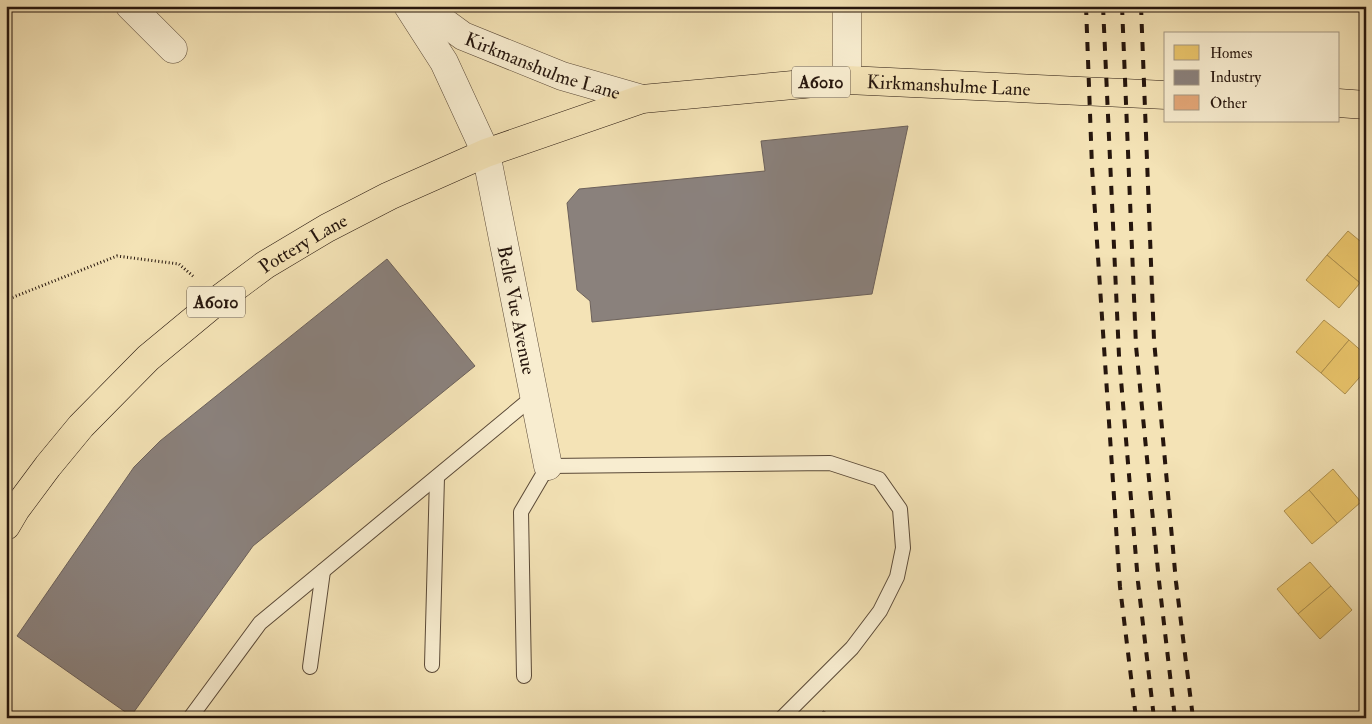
<svg xmlns="http://www.w3.org/2000/svg" width="1372" height="724" viewBox="0 0 1372 724" font-family="'IM FELL Double Pica',serif">
  <rect width="100%" height="100%" fill="#f4e3b6"/>
  <filter id="stains"><feTurbulence type="fractalNoise" baseFrequency=".004" numOctaves="4"/><feColorMatrix values="0 0 0 0 .2 0 0 0 0 .09 0 0 0 0 .02 0 0 0 .5 -.17"/></filter>
  <radialGradient id="worn" r=".72"><stop offset=".6" stop-color="#630" stop-opacity="0"/><stop offset="1" stop-color="#630" stop-opacity=".3"/></radialGradient>
  <g fill="#e9c46a" stroke="#ae904e">
    <polygon points="1348,231 1366,246 1366,276 1360,283 1327,255"/>
    <polygon points="1327,255 1360,283 1339,308 1306,280"/>
    <polygon points="1324,320 1349,340 1321,373 1296,352"/>
    <polygon points="1349,340 1366,355 1366,370 1345,394 1321,373"/>
    <polygon points="1333,469 1361,502 1337,523 1309,490"/>
    <polygon points="1309,490 1337,523 1312,544 1284,511"/>
    <polygon points="1310,562 1331,586 1298,614 1277,589"/>
    <polygon points="1331,586 1352,610 1320,639 1298,614"/>
  </g>
  <g fill="#8a817c" stroke="#6c615b">
    <polygon points="908,126 872,294 592,322 590,301 577,290 567,203 579,189 765,171 761,141"/>
    <polygon points="387,259 475,366 253,546 131,716 17,636 134,467 160,441"/>
  </g>
  <polygon fill="#e4a778" stroke="#26160d" points="823,711 838,718 820,718"/>
  <g fill="none" stroke-linecap="round" stroke-linejoin="round">
    <g stroke="#5a4937" stroke-width="16">
      <g id="service">
        <polyline points="432,665 437,477"/>
        <polyline points="310,667 323,571"/>
        <polyline points="524,676 521,512 548,466 830,463 879,479 900,509 903,548 897,577 880,611 852,648 782,718"/>
        <polyline points="190,718 260,623 533,397"/>
      </g>
    </g>
    <g stroke="#5a4937" stroke-width="29">
      <g id="minor">
        <polyline points="130,6 173,49"/>
        <polyline points="847,80 847,6"/>
        <path id="s1" d="M486 153 548 466"/>
      </g>
    </g>
    <g stroke="#5a4937" stroke-width="29">
      <g id="tertiary">
        <polyline points="408,6 444,62 486,153"/>
        <path id="s2" d="M422 6 463 36 562 76 642 99"/>
      </g>
    </g>
    <g stroke="#26160d" stroke-width="29">
      <g id="trunk">
        <polyline points="1338,103 1366,105"/>
        <path id="s3" d="M6 526 16 509 48 466 81 426 148 358 218 300 265 265 327 228 389 196 486 153 642 99 847 80 1166 95"/>
      </g>
    </g>
    <polyline stroke="#26160d" stroke-width="3" stroke-dasharray="1 2.5" stroke-linecap="butt" points="6,300 117,256 179,264 194,277"/>
    <use href="#service" stroke="#f8edd0" stroke-width="14"/>
    <use href="#minor" stroke="#f8edd0" stroke-width="28"/>
    <use href="#tertiary" stroke="#f8edd0" stroke-width="28"/>
    <use href="#trunk" stroke="#f4e3b6" stroke-width="28"/>
    <g stroke="#26160d" stroke-width="4" stroke-dasharray="9 9" stroke-linecap="butt">
      <polyline points="1086,6 1092,167 1120,587 1136,718"/>
      <polyline points="1103,6 1119,356 1138,582 1154,718"/>
      <polyline points="1122,6 1136,346 1159,581 1175,718"/>
      <polyline points="1141,6 1154,340 1176,582 1193,718"/>
    </g>
  </g>
  <g text-anchor="middle" stroke-width="5" stroke-linejoin="round" paint-order="stroke">
    <g fill="#f8edd0" stroke="#655648" stroke-width="1">
      <rect x="792" y="66.5" width="58" height="31" rx="4"/>
      <rect x="187" y="286.5" width="58" height="31" rx="4"/>
    </g>
    <g font-size="18" font-weight="bold" fill="#26160d">
      <text x="821" y="88">A6010</text>
      <text x="216" y="308">A6010</text>
    </g>
    <g font-size="19" fill="#26160d" stroke="#f8edd0">
      <text dy="7" stroke="none"><textPath href="#s2" startOffset="136">Kirkmanshulme Lane</textPath></text>
      <text dy="7" stroke="none"><textPath href="#s3" startOffset="1091">Kirkmanshulme Lane</textPath></text>
      <text dy="7" stroke="none"><textPath href="#s3" startOffset="414">Pottery Lane</textPath></text>
      <text dy="7" stroke="none"><textPath href="#s1" startOffset="160">Belle Vue Avenue</textPath></text>
    </g>
  </g>
  <rect width="1372" height="724" fill="none" stroke="#f4e3b6" stroke-width="25"/>
  <rect x="8" y="8" width="1357" height="709" fill="none" stroke="#26160d" stroke-width="2.5"/>
  <rect x="12" y="12" width="1347" height="699" fill="none" stroke="#26160d"/>
  <rect x="1164" y="32" width="175" height="90" fill="#f8edd0" stroke="#a49782"/>
  <rect x="1174" y="45" width="25" height="15" fill="#e9c46a" stroke="#a49782"/>
  <text x="1210" y="58" font-size="15" fill="#26160d">Homes</text>
  <rect x="1174" y="70" width="25" height="15" fill="#8a817c" stroke="#a49782"/>
  <text x="1210" y="82" font-size="15" fill="#26160d">Industry</text>
  <rect x="1174" y="95" width="25" height="15" fill="#e4a778" stroke="#a49782"/>
  <text x="1210" y="108" font-size="15" fill="#26160d">Other</text>
  <rect width="100%" height="100%" filter="url(#stains)"/>
  <rect width="100%" height="100%" fill="url(#worn)"/>
</svg>
